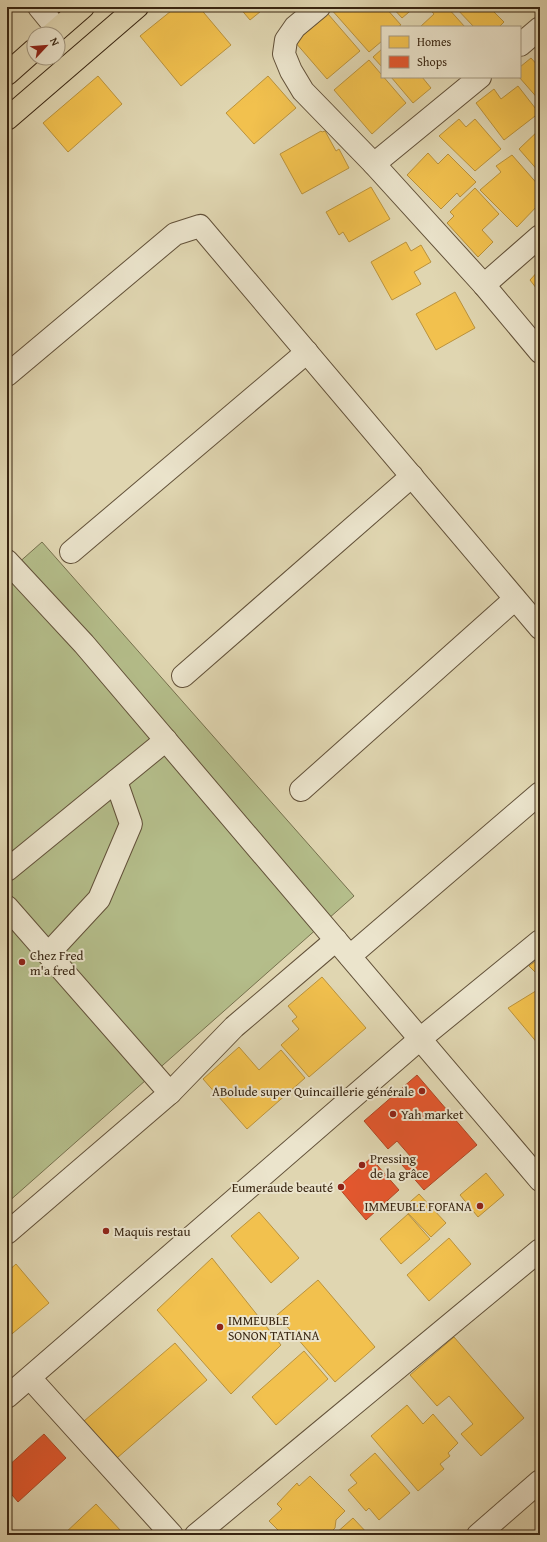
<svg xmlns="http://www.w3.org/2000/svg" width="547" height="1542" viewBox="0 0 547 1542" font-family="'Gentium Book Plus',serif">
  <rect width="100%" height="100%" fill="#e0d6b1"/>
  <filter id="stains"><feTurbulence type="fractalNoise" baseFrequency=".005" numOctaves="4"/><feColorMatrix values="0 0 0 0 .2 0 0 0 0 .09 0 0 0 0 .02 0 0 0 .5 -.17"/></filter>
  <radialGradient id="worn" r=".72"><stop offset=".6" stop-color="#630" stop-opacity="0"/><stop offset="1" stop-color="#630" stop-opacity=".3"/></radialGradient>
  <polygon fill="#b4bd8a" stroke="#76714e" points="42,542 354,896 7,1203 7,573"/>
  <g fill="#f2c14e" stroke="#ba923c">
    <polygon points="176,7 199,7 231,45 181,86 140,36"/>
    <polygon points="239,7 266,7 250,20"/>
    <polygon points="332,7 385,7 401,25 398,27 382,27 382,41 369,52 330,8"/>
    <polygon points="392,7 415,7 402,18"/>
    <polygon points="428,7 447,7 465,27 420,27 434,14"/>
    <polygon points="455,7 497,7 493,11 504,22 499,27 474,27"/>
    <polygon points="328,14 360,51 327,79 295,42"/>
    <polygon points="382,49 382,67 373,57"/>
    <polygon points="531,58 539,67 540,66 540,101 519,77 520,67"/>
    <polygon points="369,60 406,103 372,134 334,90"/>
    <polygon points="98,76 122,104 68,152 43,123"/>
    <polygon points="268,76 296,108 254,144 226,113"/>
    <polygon points="391,77 422,77 431,88 413,103"/>
    <polygon points="518,86 539,113 504,140 476,103 494,89 501,99"/>
    <polygon points="459,119 466,127 475,119 501,149 475,171 439,136"/>
    <polygon points="540,129 540,173 519,149"/>
    <polygon points="321,131 322,132 325,131 336,151 339,149 349,168 302,194 280,154"/>
    <polygon points="428,153 438,164 448,154 476,182 460,197 457,193 441,209 407,175"/>
    <polygon points="512,155 540,187 540,203 517,227 480,190 501,172 496,166"/>
    <polygon points="371,187 390,219 349,242 343,232 339,235 326,212"/>
    <polygon points="475,188 499,214 482,230 493,242 478,257 447,223 454,216 450,212"/>
    <polygon points="406,242 411,251 421,245 431,262 414,272 421,284 392,300 371,262"/>
    <polygon points="540,269 540,293 530,280"/>
    <polygon points="455,292 475,328 436,350 416,314"/>
    <polygon points="7,628 12,634 7,638"/>
    <polygon points="540,958 540,977 529,966"/>
    <polygon points="322,977 366,1028 309,1077 281,1045 299,1029 292,1021 297,1017 288,1006"/>
    <polygon points="539,989 540,990 540,1044 539,1045 508,1008"/>
    <polygon points="239,1047 259,1070 281,1050 305,1078 247,1129 203,1079"/>
    <polygon points="486,1173 504,1195 478,1217 460,1195"/>
    <polygon points="419,1194 446,1223 431,1237 403,1208"/>
    <polygon points="259,1212 299,1258 271,1283 231,1236"/>
    <polygon points="408,1214 430,1239 401,1264 380,1239"/>
    <polygon points="449,1238 471,1264 429,1301 407,1275"/>
    <polygon points="212,1258 281,1345 231,1394 157,1310"/>
    <polygon points="16,1264 49,1303 7,1338 7,1272"/>
    <polygon points="318,1280 375,1347 335,1382 277,1315"/>
    <polygon points="454,1337 524,1418 481,1456 461,1434 473,1424 449,1396 437,1406 410,1375"/>
    <polygon points="175,1343 207,1380 117,1458 84,1421"/>
    <polygon points="304,1351 328,1379 276,1425 252,1397"/>
    <polygon points="407,1405 423,1424 433,1414 458,1443 448,1453 450,1456 440,1464 444,1469 418,1491 371,1436"/>
    <polygon points="375,1453 410,1493 379,1520 369,1508 366,1511 348,1490 357,1483 350,1475"/>
    <polygon points="310,1476 345,1511 336,1520 335,1528 328,1535 319,1535 314,1531 310,1535 283,1535 269,1521 282,1509 277,1504 297,1483 299,1486"/>
    <polygon points="96,1504 121,1531 116,1535 63,1535"/>
    <polygon points="540,1511 540,1521 535,1516"/>
    <polygon points="353,1518 369,1535 334,1535"/>
  </g>
  <g fill="#e4572e" stroke="#b04825">
    <polygon points="417,1075 477,1145 424,1190 402,1165 411,1157 397,1141 388,1149 364,1121"/>
    <polygon points="371,1158 399,1190 366,1220 338,1187"/>
    <polygon points="44,1434 66,1458 18,1502 7,1489 7,1467"/>
  </g>
  <g fill="none" stroke-linecap="round" stroke-linejoin="round">
    <g stroke="#625139" stroke-width="24">
      <g id="minor">
        <polyline points="39,7 57,29"/>
        <polyline points="319,7 295,27 286,40 284,54 291,71 303,91 374,164 484,285 540,352"/>
        <polyline points="520,45 540,28"/>
        <polyline points="374,164 480,77"/>
        <polyline points="484,285 540,236"/>
        <polyline points="7,375 175,234 200,226 540,628"/>
        <polyline points="71,552 307,352"/>
        <polyline points="7,561 84,644 540,1180"/>
        <polyline points="183,676 412,476"/>
        <polyline points="301,790 515,599"/>
        <polyline points="7,870 166,740"/>
        <polyline points="7,907 170,1093 7,1233"/>
        <polyline points="48,954 99,899 131,824 116,781"/>
        <polyline points="350,956 540,793"/>
        <polyline points="170,1093 234,1027 336,940"/>
        <polyline points="30,1378 172,1535"/>
        <polyline points="7,1397 420,1039 540,941"/>
        <polyline points="196,1535 540,1250"/>
        <polyline points="478,1535 540,1481"/>
      </g>
    </g>
    <g stroke="#382511" stroke-width="24">
      <g id="major">
        <polyline points="52,34 83,7"/>
        <polyline points="7,74 34,50"/>
        <polyline points="7,119 137,7"/>
      </g>
    </g>
    <use href="#minor" stroke="#ebe4cc" stroke-width="22"/>
    <use href="#major" stroke="#e0d6b1" stroke-width="22"/>
  </g>
  <g fill="#8f2418" stroke="#ebe4cc" stroke-width="1.5">
    <circle cx="22" cy="962" r="4"/>
    <circle cx="422" cy="1091" r="4"/>
    <circle cx="393" cy="1114" r="4"/>
    <circle cx="362" cy="1165" r="4"/>
    <circle cx="341" cy="1187" r="4"/>
    <circle cx="480" cy="1206" r="4"/>
    <circle cx="106" cy="1231" r="4"/>
    <circle cx="220" cy="1327" r="4"/>
  </g>
  <g text-anchor="middle" stroke-width="4" stroke-linejoin="round" paint-order="stroke">
    <g font-size="13" fill="#382511" stroke="#ebe4cc" text-anchor="start">
      <text x="30" y="960">Chez Fred<tspan x="30" dy="15">m'a fred</tspan></text>
      <text x="414" y="1096" text-anchor="end">ABolude super Quincaillerie générale</text>
      <text x="401" y="1119">Yah market</text>
      <text x="370" y="1163">Pressing<tspan x="370" dy="15">de la grâce</tspan></text>
      <text x="333" y="1192" text-anchor="end">Eumeraude beauté</text>
      <text x="472" y="1211" text-anchor="end">IMMEUBLE FOFANA</text>
      <text x="114" y="1236">Maquis restau</text>
      <text x="228" y="1325">IMMEUBLE<tspan x="228" dy="15">SONON TATIANA</tspan></text>
    </g>
  </g>
  <rect width="547" height="1542" fill="none" stroke="#e0d6b1" stroke-width="24"/>
  <rect x="8" y="8" width="531" height="1526" fill="none" stroke="#382511" stroke-width="2"/>
  <rect x="12" y="12" width="523" height="1518" fill="none" stroke="#382511"/>
  <rect x="381" y="26" width="140" height="52" fill="#ebe4cc" stroke="#a39881"/>
  <rect x="389" y="36" width="20" height="12" fill="#f2c14e" stroke="#a39881"/>
  <text x="417" y="46" font-size="12" fill="#382511">Homes</text>
  <rect x="389" y="56" width="20" height="12" fill="#e4572e" stroke="#a39881"/>
  <text x="417" y="66" font-size="12" fill="#382511">Shops</text>
  <g transform="translate(46 46) rotate(64)"><circle r="19" fill="#ebe4cc" stroke="#a39881"/>
  <path d="M0-3L7 15L0 10L-7 15Z" fill="#8f2418"/>
  <text y="-6" font-size="11" font-weight="bold" text-anchor="middle" fill="#382511">N</text>
  </g>
  <rect width="100%" height="100%" filter="url(#stains)"/>
  <rect width="100%" height="100%" fill="url(#worn)"/>
</svg>
